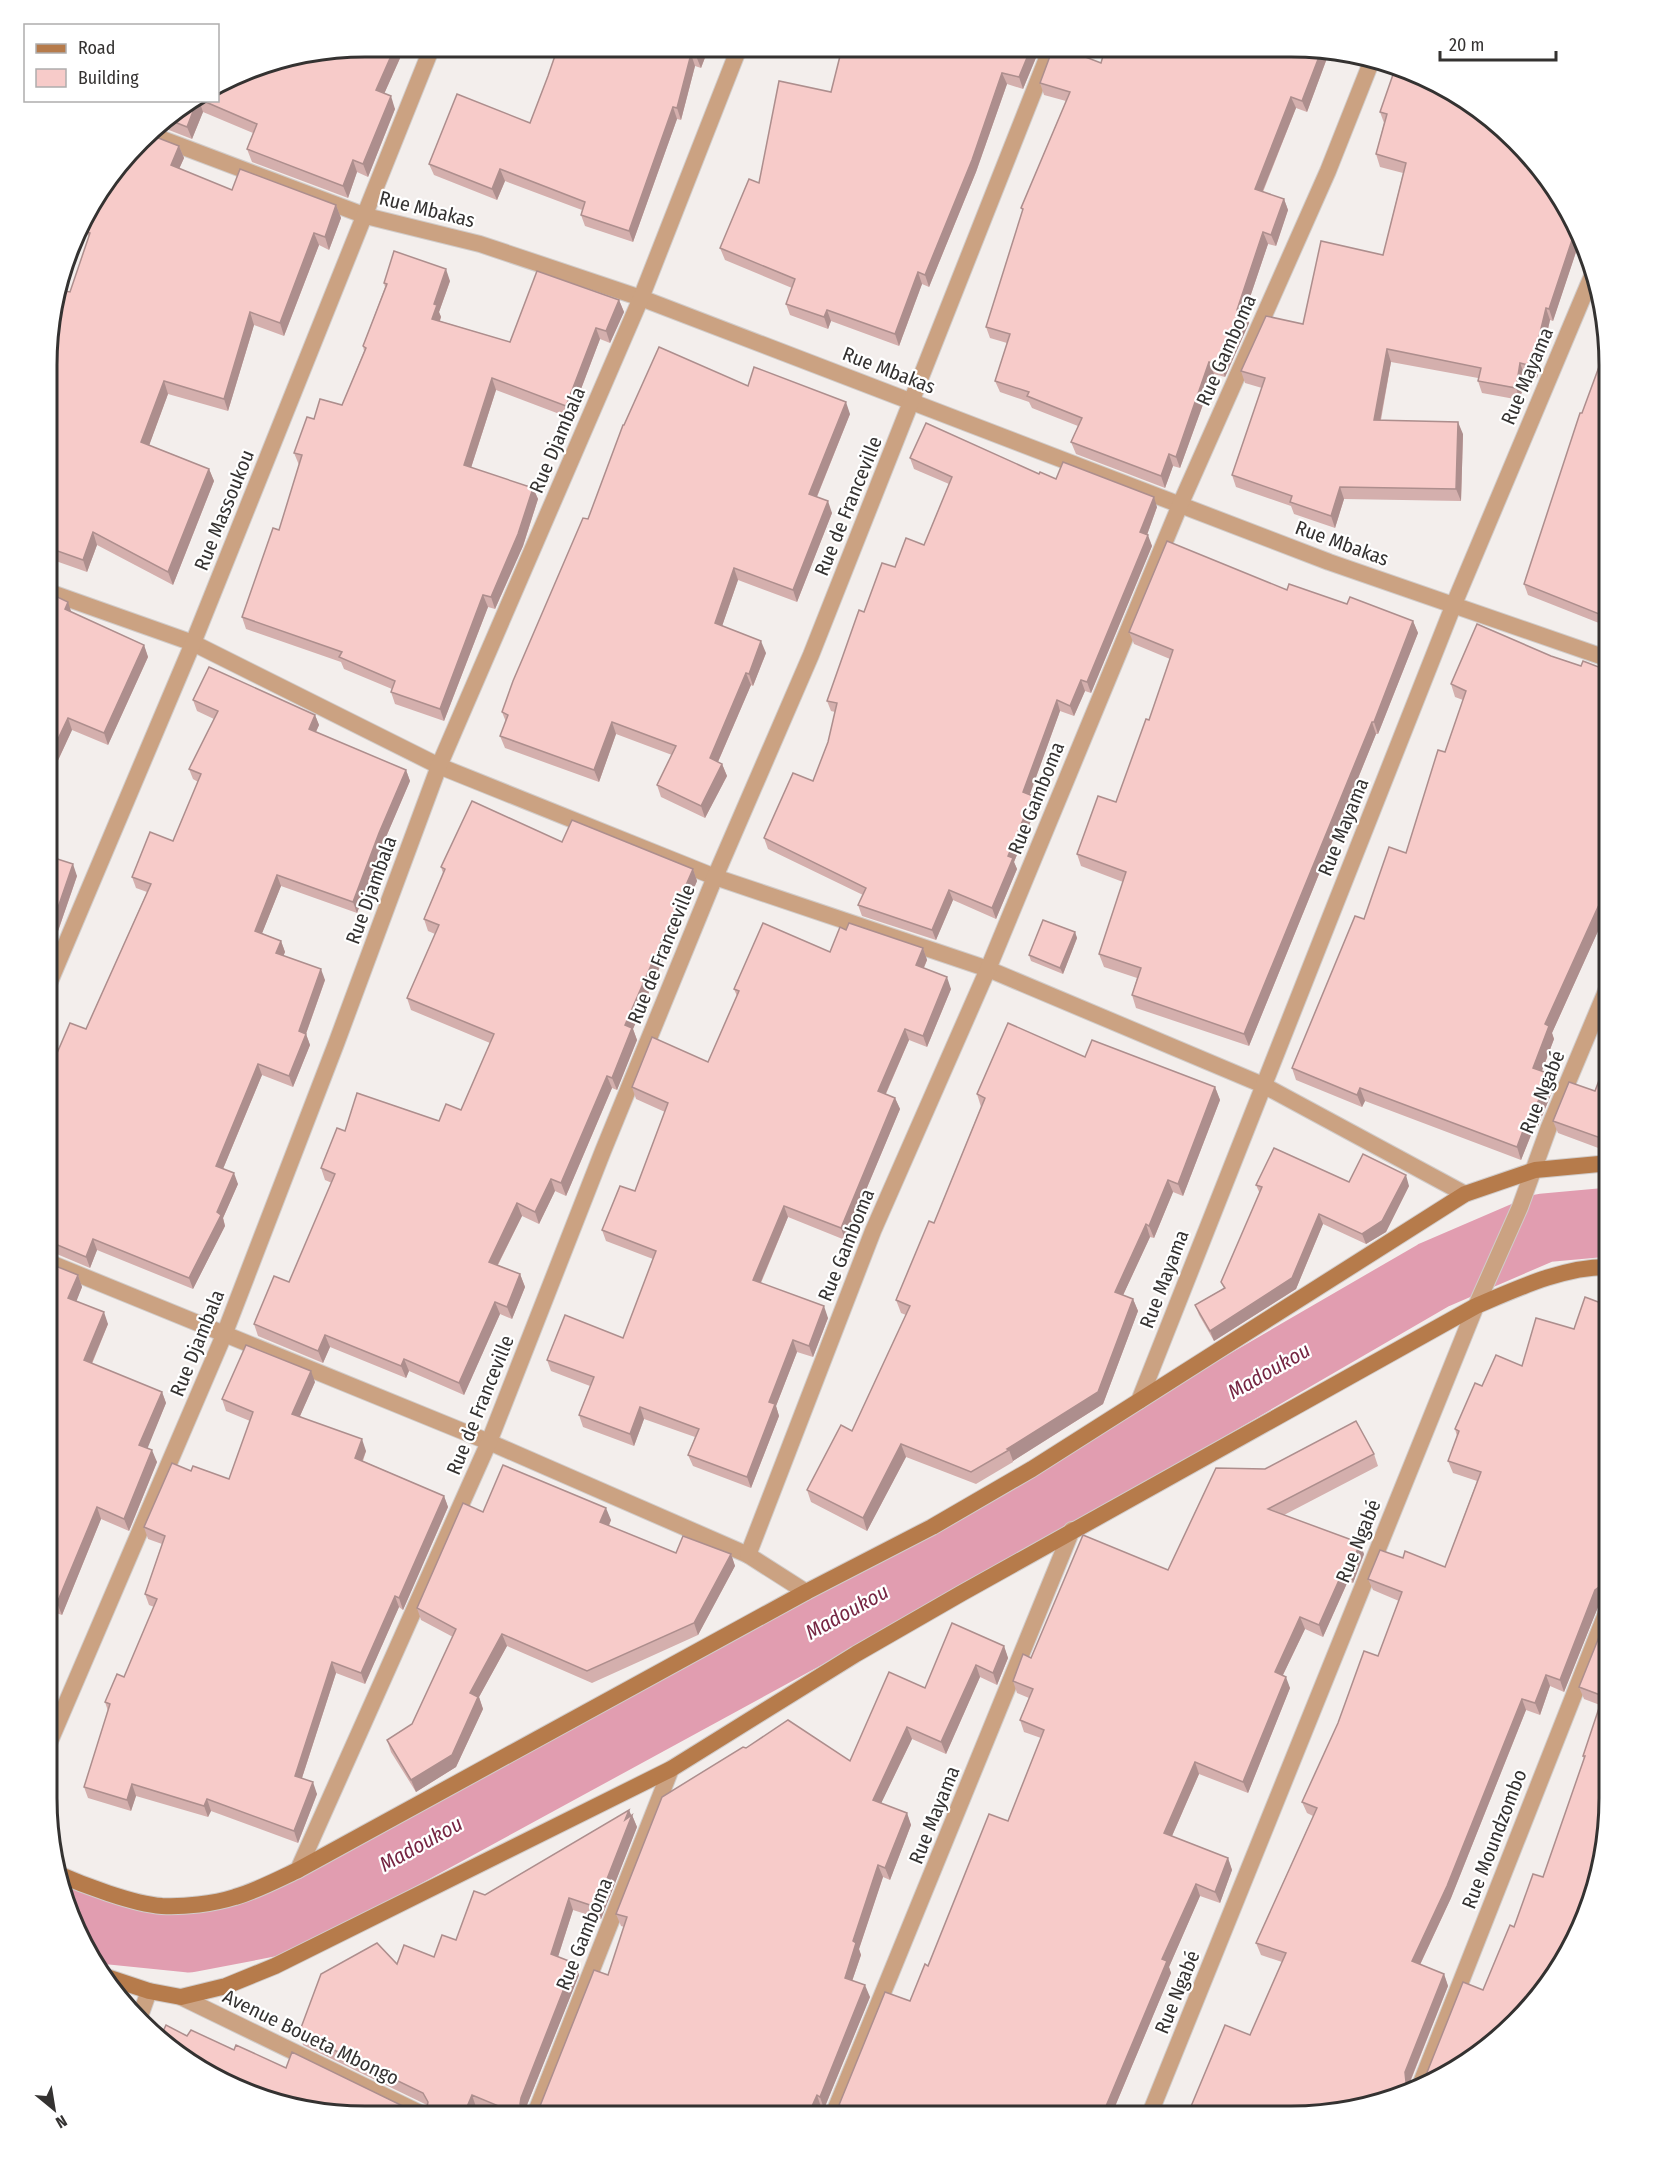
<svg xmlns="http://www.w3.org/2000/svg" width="1656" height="2163" viewBox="0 0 1656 2163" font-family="'Fira Sans Condensed',sans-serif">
  <rect width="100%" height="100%" fill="#f3eeec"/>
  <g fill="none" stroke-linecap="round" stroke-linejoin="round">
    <polyline stroke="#e19db0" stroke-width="69" points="70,1913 110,1930 189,1938 282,1920 955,1553 1434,1275 1543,1228 1609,1222"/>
    <g stroke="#d1ccca" stroke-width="18">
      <g id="minor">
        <polyline points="149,134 366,216 480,244 641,298 1329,562 1609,659"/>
        <polyline points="49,592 193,643 439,766 715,877 988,969 1263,1085 1465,1194"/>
        <polyline points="48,986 193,643 432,47"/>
        <polyline points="48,1262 489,1442 748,1555 806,1592"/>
        <polyline points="1139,1401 1454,604 1594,271"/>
        <polyline points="748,1555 873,1231 988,969 1180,505 1328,171 1372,60"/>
        <polyline points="47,1748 224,1335 336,1044 439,766 641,298 739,48"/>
        <polyline points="298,1870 489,1442 603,1151 715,877 811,655 1051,48"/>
        <polyline points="139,2019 149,1991"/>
        <polyline points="1419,2088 1609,1606"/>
        <polyline points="535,2114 671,1769"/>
        <polyline points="833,2115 1072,1530"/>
        <polyline points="1149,2116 1476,1306 1520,1207 1549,1127 1609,984"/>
      </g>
    </g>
    <g stroke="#d1ccca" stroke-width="18">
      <polyline id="tertiary" points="181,1997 422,2114"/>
    </g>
    <g stroke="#d1ccca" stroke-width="18">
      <g id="secondary">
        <path d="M56 1873C83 1885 133 1904 162 1906 184 1907 213 1904 235 1897 256 1891 277 1880 298 1870L806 1592 932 1527 1032 1469 1465 1194 1535 1170 1599 1164 1609 1165"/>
        <path d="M104 1976 149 1991 181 1997 226 1986 275 1966 671 1769 856 1654 962 1593 1476 1306C1516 1289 1565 1266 1609 1267"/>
      </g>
    </g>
    <use href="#minor" stroke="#cba282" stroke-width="16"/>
    <use href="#tertiary" stroke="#cba282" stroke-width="16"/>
    <use href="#secondary" stroke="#b67b4b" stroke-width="16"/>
  </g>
  <g fill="#d4afad">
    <polygon points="405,47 384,94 395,109 368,177 357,172 348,198 252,162 247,149 253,133 203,112 192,139 156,125 199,100 218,100"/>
    <polygon points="558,47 709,47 701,68 695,66 681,120 677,119 633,242 585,226 581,215 582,210 505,181 497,200 434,175 429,164 530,123 548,76"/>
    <polygon points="1040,48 1023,89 1007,84 976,172 929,287 922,284 899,346 831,321 828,329 790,315 786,304 792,288 725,260 720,248 759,183 831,92"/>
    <polygon points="1105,49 1330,50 1307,112 1296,108 1263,192 1284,199 1288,210 1276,246 1268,244 1245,312 1249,323 1225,377 1214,374 1180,468 1173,466 1165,488 1076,454 1071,442 1078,426 1032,408 1029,402 1000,392 995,381 1007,343 990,338 986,327 1023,212 1021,208 1066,101 1044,95 1040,83 1101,63"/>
    <polygon points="1396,66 1576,224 1581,237 1553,321 1550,320 1537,378 1525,376 1520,400 1482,393 1478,381 1478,378 1391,362 1381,420 1463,434 1461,501 1344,499 1335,528 1294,514 1291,506 1236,487 1232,475 1262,388 1245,383 1241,371 1303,324 1383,255 1403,173 1380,167 1376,154 1384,123 1380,112"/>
    <polygon points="179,146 184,158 179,169 232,190 336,205 341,218 329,250 319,245 284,336 254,325 228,411 168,394 149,445 209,469 214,481 173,585 97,545 87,572 50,559 49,563 49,334 70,292 89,237 87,232"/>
    <polygon points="450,281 439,312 441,317 440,321 510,342 619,300 624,312 610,343 600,339 570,418 496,390 471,468 533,488 538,499 523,546 495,609 488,607 444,721 395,704 391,692 392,689 344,669 341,662 246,629 242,617 279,530 299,465 294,453 314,419 342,405 364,351 363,346 385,287 384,283"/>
    <polygon points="1610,365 1609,627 1528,595 1524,584 1582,413"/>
    <polygon points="748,386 850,414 817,497 832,513 797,602 738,580 722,626 766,653 753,686 751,685 718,762 722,764 727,776 705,818 661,797 657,785 672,755 616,734 599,782 505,748 500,736 506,722 502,712 588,519 624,425"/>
    <polygon points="910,458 1039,474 1157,507 1147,535 1152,546 1091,693 1085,691 1074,716 1060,711 1030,794 1033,796 1037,806 1014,862 1017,869 996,919 953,900 936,940 862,916 858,905 863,895 768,849 764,838 813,781 828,742 835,712 831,711 827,701 864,612 895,567 924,545 949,484 914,469"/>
    <polygon points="1287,590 1347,604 1413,621 1418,633 1378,734 1376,734 1249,1046 1136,1008 1132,995 1137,978 1104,967 1099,954 1123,882 1081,866 1077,854 1116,802 1149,720 1170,659 1134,644 1129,632"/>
    <polygon points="49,593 71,612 144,645 148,657 108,745 72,730 48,782"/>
    <polygon points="1551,656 1581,666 1609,671 1609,909 1608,909 1552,1033 1554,1039 1542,1071 1554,1087 1538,1126 1535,1125 1521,1160 1365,1101 1362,1107 1296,1080 1292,1068 1364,919 1406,853 1445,752 1463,700 1455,697 1451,684"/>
    <polygon points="193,700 315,715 319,725 316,732 406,770 410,781 383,844 357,913 281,886 262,933 281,941 285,952 283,956 325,980 306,1034 310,1045 293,1087 262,1075 223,1169 238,1184 223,1218 225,1226 193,1289 97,1250 90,1268 52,1252 48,1252 48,1074 86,1029 147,892 136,888 132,877 173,841 198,782 193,779 189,769 214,719 197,711"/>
    <polygon points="562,842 693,869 697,881 633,1029 637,1040 617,1090 612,1088 566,1196 555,1191 539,1224 522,1216 498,1265 520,1274 525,1287 512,1319 500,1314 464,1395 409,1371 406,1378 330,1347 323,1363 258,1336 254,1324 289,1282 332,1183 325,1180 321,1168 345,1131 439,1121 461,1110 490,1043 411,1010 407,998 435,934 428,931 424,919 443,873 441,867"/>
    <polygon points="48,856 77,876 58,931 48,928"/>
    <polygon points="846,930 923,948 927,960 924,968 951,989 927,1047 909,1040 886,1094 895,1098 900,1109 845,1240 788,1217 761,1283 828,1318 813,1357 797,1352 776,1406 779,1416 751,1488 693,1466 688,1455 695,1437 644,1419 634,1446 583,1427 579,1415 590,1386 551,1371 547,1360 623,1338 653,1259 606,1241 602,1230 635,1191 665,1112 636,1099 632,1087 708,1062 737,996 734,989 830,952"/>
    <polygon points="1075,932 1077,938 1063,974 1031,961 1029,955"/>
    <polygon points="1609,1054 1609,1152 1558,1133 1553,1121 1595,1091"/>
    <polygon points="1085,1057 1215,1087 1220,1100 1183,1196 1173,1192 1154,1238 1150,1237 1123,1295 1133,1299 1138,1311 1103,1404 1013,1461 1013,1462 976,1484 906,1457 867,1531 811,1502 807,1490 852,1431 906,1315 901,1313 896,1300 934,1223 981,1107 977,1094"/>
    <polygon points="1349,1182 1409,1186 1386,1232 1366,1244 1323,1224 1296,1289 1214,1341 1199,1315 1195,1305 1224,1288 1221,1282 1260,1194 1256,1185"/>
    <polygon points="48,1263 78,1275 82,1287 76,1301 108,1324 92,1364 162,1392 166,1403 147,1448 157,1462 129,1531 101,1519 62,1615 47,1610"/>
    <polygon points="1609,1306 1609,1596 1607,1596 1600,1602 1564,1692 1550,1686 1540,1715 1526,1710 1451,1898 1420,1965 1444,1974 1448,1986 1409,2085 1411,2086 1421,2085 1424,2080 1483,1990 1514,1927 1543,1877 1584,1759 1583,1756 1600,1705 1584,1699 1579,1687 1609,1612 1609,1819 1432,2083 1373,2106 1250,2035 1282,1962 1261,1955 1256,1943 1313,1816 1307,1813 1302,1802 1378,1656 1399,1601 1373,1590 1368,1579 1403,1558 1445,1567 1477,1481 1453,1473 1448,1461 1457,1436 1455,1429 1482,1386 1522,1366 1574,1329"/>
    <polygon points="315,1382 300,1416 366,1451 363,1461 444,1496 448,1507 403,1610 399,1607 365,1684 336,1673 302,1778 317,1794 298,1843 211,1811 208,1817 136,1796 131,1811 88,1798 84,1787 108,1711 105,1702 124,1677 154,1607 149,1605 145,1594 162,1544 148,1539 144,1527 229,1479 250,1421 226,1411 222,1399"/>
    <polygon points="1374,1454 1378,1466 1284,1515 1364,1554 1353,1583 1348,1581 1323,1637 1305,1629 1283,1675 1290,1688 1248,1793 1199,1774 1172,1836 1228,1858 1232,1870 1220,1903 1200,1896 1169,1967 1171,1973 1111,2116 843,2115 839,2105 910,2001 1008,1821 1041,1738 1024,1732 1020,1720 1029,1698 1017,1693 1013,1681 1031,1658 1168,1570 1265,1469"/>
    <polygon points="483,1512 611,1520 609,1526 676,1553 731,1554 735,1566 698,1635 592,1683 507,1646 479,1697 483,1709 456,1767 416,1792 391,1752 387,1740 412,1724 453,1637 421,1620 417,1608"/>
    <polygon points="1004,1646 1008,1658 997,1685 980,1677 946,1754 912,1739 881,1803 907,1813 911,1825 890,1880 883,1877 859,1949 861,1955 852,1981 870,1997 824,2109 821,2107 818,2115 494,2114 476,2107 473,2114 324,2114 187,2036 234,2050 413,2111 419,2112 427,2107 427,2105 303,2045 299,2033 397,1964 434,1957 456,1940 485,1895 629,1810 631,1816 632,1815 637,1827 601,1919 573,1910 558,1957 574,1963 579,1975 525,2110 533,2112 540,2106 608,1975 624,1927 621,1926 616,1914 746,1748 850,1761 925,1688"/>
  </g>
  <g fill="#ad8e8d">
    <polygon points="395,47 405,47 380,103 376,90"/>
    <polygon points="700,47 709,47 701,68 696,56"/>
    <polygon points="1031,48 1040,48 1023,89 1019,77"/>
    <polygon points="1322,49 1330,50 1307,112 1302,101"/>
    <polygon points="691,54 695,66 681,120 677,108"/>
    <polygon points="1002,73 1007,84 976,172 929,287 925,275"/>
    <polygon points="391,96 395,109 368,177 363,164"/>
    <polygon points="1291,97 1296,108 1259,200 1255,189"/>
    <polygon points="199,100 203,112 192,139 187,127 197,101"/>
    <polygon points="673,107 677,119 633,242 629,231"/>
    <polygon points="179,146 184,158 175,178 171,165"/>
    <polygon points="353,160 357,172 348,198 343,186"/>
    <polygon points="500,169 505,181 497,200 492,189"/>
    <polygon points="1284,199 1288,210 1276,246 1271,235"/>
    <polygon points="336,205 341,218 329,250 325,237"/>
    <polygon points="1577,225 1581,237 1553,321 1549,309"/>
    <polygon points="1263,232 1268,244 1245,312 1249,323 1225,377 1221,366 1237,310"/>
    <polygon points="314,233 319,245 284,336 280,323"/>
    <polygon points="446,269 450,281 439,312 441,317 436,330 432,319 434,304"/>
    <polygon points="918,272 922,284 899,346 895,334"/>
    <polygon points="619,300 624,312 610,343 606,331"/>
    <polygon points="1546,308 1550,320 1537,378 1532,366"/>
    <polygon points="827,310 831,321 828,329 824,317"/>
    <polygon points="250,312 254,325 228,411 224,399"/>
    <polygon points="596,328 600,339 570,418 566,406"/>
    <polygon points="1387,349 1391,362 1378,432 1374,420"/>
    <polygon points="1209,362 1214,374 1180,468 1176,457"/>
    <polygon points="1520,363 1525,376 1520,400 1516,388"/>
    <polygon points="492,378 496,390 468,477 464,465"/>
    <polygon points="164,381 168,394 146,454 141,442"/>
    <polygon points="846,402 850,414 813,506 809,494"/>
    <polygon points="1458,422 1463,434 1461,501 1456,489"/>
    <polygon points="1169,454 1173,466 1165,488 1161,476"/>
    <polygon points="209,469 214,481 173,585 168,572"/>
    <polygon points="1340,487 1344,499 1335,528 1331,516"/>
    <polygon points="533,488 538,499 523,546 495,609 491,597"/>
    <polygon points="1154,497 1157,507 1144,543 1140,532"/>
    <polygon points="828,501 832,513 797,602 793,590"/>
    <polygon points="93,532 97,545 87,572 83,560"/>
    <polygon points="1148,535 1152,546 1091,693 1087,682"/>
    <polygon points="734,568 738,580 719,635 715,623"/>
    <polygon points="483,595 488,607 444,721 440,709"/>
    <polygon points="68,602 72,614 65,609"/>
    <polygon points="1413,621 1418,633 1378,734 1374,722"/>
    <polygon points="761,641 766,653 753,686 749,674"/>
    <polygon points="144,645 148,657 108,745 104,733"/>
    <polygon points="746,673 751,685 714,771 710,758"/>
    <polygon points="1081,680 1085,691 1074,716 1070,706"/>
    <polygon points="1057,700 1060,711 1027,802 1023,792"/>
    <polygon points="315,715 319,725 312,740 309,729"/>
    <polygon points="68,718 72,730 48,782 48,760"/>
    <polygon points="612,722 616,734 599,782 594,770"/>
    <polygon points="1372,722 1376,734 1249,1046 1244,1034"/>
    <polygon points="722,764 727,776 705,818 701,806"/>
    <polygon points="406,770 410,781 383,844 357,913 353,902 379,833"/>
    <polygon points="1033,796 1037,806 1014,862 1017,869 996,919 992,908 1008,856"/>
    <polygon points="73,864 77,876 58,931 54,919"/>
    <polygon points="693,869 697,881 633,1029 637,1040 617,1090 612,1078 625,1025"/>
    <polygon points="277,875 281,886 259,941 255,931"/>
    <polygon points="949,890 953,900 936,940 932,930"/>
    <polygon points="1603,896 1608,909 1552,1033 1554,1039 1538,1081 1533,1068 1545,1024"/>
    <polygon points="1075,932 1077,938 1063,974 1060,968"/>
    <polygon points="281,941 285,952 280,964 276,953"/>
    <polygon points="923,948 927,960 920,976 916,965"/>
    <polygon points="321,969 325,980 303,1042 299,1031"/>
    <polygon points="947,977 951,989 927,1047 923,1036"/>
    <polygon points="905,1029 909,1040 882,1102 878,1091"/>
    <polygon points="306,1034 310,1045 293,1087 289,1076"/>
    <polygon points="258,1064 262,1075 220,1176 216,1166"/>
    <polygon points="1550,1074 1554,1087 1538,1126 1533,1113"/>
    <polygon points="607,1076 612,1088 566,1196 561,1183"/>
    <polygon points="1215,1087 1220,1100 1183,1196 1178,1184"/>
    <polygon points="1360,1088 1365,1101 1362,1107 1357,1095"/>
    <polygon points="895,1098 900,1109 845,1240 841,1228"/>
    <polygon points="1530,1112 1535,1125 1521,1160 1517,1147"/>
    <polygon points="234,1173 238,1184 223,1218 225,1226 193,1289 189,1278"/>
    <polygon points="1406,1175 1409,1186 1386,1232 1366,1244 1362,1234"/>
    <polygon points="551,1179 555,1191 539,1224 535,1212"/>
    <polygon points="1168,1180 1173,1192 1154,1238 1149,1226"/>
    <polygon points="517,1203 522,1216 493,1274 489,1262"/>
    <polygon points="784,1206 788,1217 757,1291 753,1280"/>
    <polygon points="1319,1214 1323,1224 1296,1289 1214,1341 1210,1331"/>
    <polygon points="1146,1224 1150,1237 1119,1304 1115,1292"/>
    <polygon points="93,1239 97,1250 90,1268 86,1257"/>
    <polygon points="520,1274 525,1287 512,1319 507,1307"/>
    <polygon points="78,1275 82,1287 73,1310 68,1298"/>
    <polygon points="1133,1299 1138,1311 1103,1404 1013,1461 1009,1450 1007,1449"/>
    <polygon points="495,1302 500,1314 464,1395 459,1383"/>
    <polygon points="824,1306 828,1318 813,1357 809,1346"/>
    <polygon points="104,1312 108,1324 88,1372 84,1360"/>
    <polygon points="325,1335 330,1347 323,1363 318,1351"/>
    <polygon points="793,1340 797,1352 776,1406 779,1416 751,1488 747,1477 769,1402"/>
    <polygon points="404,1359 409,1371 406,1378 401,1366"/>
    <polygon points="311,1371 315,1382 296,1425 292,1414"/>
    <polygon points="162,1392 166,1403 144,1457 139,1445"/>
    <polygon points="640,1407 644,1419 634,1446 630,1434"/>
    <polygon points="362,1439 366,1451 359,1469 355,1458"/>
    <polygon points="901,1444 906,1457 867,1531 863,1518"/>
    <polygon points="152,1450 157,1462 129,1531 124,1519"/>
    <polygon points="444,1496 448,1507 403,1610 399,1598"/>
    <polygon points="97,1507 101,1519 62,1615 57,1603"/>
    <polygon points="606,1508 611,1520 605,1534 600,1522"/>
    <polygon points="1609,1528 1609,1552 1604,1543"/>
    <polygon points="1360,1543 1364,1554 1353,1583 1349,1571"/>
    <polygon points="731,1554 735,1566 698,1635 694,1623"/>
    <polygon points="1344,1569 1348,1581 1323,1637 1319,1625"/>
    <polygon points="1603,1584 1607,1596 1600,1602 1564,1692 1560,1680 1595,1590"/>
    <polygon points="395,1596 399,1607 365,1684 361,1673"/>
    <polygon points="1300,1617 1305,1629 1279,1683 1275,1672"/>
    <polygon points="502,1634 507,1646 479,1697 483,1709 456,1767 416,1792 411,1780 470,1693"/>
    <polygon points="1004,1646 1008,1658 997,1685 993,1673"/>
    <polygon points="332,1662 336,1673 299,1787 295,1776"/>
    <polygon points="976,1665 980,1677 946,1754 941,1742"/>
    <polygon points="1546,1675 1550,1686 1540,1715 1535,1703"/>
    <polygon points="1286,1677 1290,1688 1248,1793 1243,1782"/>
    <polygon points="47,1697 49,1702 47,1708"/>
    <polygon points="1522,1699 1526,1710 1451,1898 1416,1973 1412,1961"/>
    <polygon points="907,1727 912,1739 877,1812 873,1800"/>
    <polygon points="1195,1762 1199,1774 1168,1845 1164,1833"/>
    <polygon points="313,1782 317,1794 298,1843 294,1831"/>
    <polygon points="132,1784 136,1796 131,1811 127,1800"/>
    <polygon points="207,1799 211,1811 208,1817 204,1806"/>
    <polygon points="629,1810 632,1817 632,1815 637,1827 601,1919 596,1907 625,1820"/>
    <polygon points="907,1813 911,1825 890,1880 885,1868"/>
    <polygon points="1228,1858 1232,1870 1220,1903 1215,1892"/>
    <polygon points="878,1865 883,1877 859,1949 861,1955 849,1990 845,1978 853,1941"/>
    <polygon points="1196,1884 1200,1896 1169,1967 1171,1973 1111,2116 1106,2116 1104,2111 1162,1959"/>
    <polygon points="569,1898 573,1910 555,1966 551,1954"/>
    <polygon points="574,1963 579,1975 525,2110 525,2114 520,2104 521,2098"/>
    <polygon points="1444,1974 1448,1986 1409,2084 1406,2082 1405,2072"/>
    <polygon points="865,1985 870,1997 824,2109 820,2097"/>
    <polygon points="472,2095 476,2107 473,2114 464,2114"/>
    <polygon points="817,2095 821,2107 818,2115 808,2115"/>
  </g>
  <g fill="#f7cbc9" stroke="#ad8e8d" stroke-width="1.5">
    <polygon points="365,46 395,47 376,90 391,96 363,164 353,160 343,186 247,149 257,124 201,100 218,100 218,90 263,64"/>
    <polygon points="558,47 700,47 696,56 691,54 677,108 673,107 629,231 581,215 585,202 500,169 492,189 429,164 457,94 530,123 548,76"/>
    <polygon points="842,48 1031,48 1019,77 1002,73 972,160 925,275 918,272 895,334 827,310 824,317 786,304 795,279 720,248 749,179 759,183 779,81 831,92"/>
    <polygon points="1053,48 1062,48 1101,63 1105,49 1322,49 1302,101 1291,97 1255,189 1284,199 1271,235 1263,232 1237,310 1245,312 1221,366 1209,362 1176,457 1169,454 1161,476 1071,442 1082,418 1027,396 1029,392 995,381 1010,334 986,327 1023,209 1021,208 1070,92 1040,83"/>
    <polygon points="1396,66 1412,71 1484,112 1531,155 1577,225 1549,309 1546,308 1532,366 1520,363 1516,388 1478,381 1481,368 1387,349 1374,420 1458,422 1456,489 1340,487 1331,516 1290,502 1292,496 1232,475 1265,378 1241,371 1266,316 1303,324 1321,241 1383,255 1406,163 1376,154 1387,114 1380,112"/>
    <polygon points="197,101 187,127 167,119"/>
    <polygon points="148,134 179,146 171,165 232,190 240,169 336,205 325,237 314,233 280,323 250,312 224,399 164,381 141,442 209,469 168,572 93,532 83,560 49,548 49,334 65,291 70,292 90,233 87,232 105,187"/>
    <polygon points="394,251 446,269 434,304 437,305 432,319 510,342 537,271 619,300 606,331 596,328 566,406 492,378 464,465 533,488 518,534 491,597 483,595 440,709 391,692 395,681 339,657 342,652 242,617 273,528 279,530 302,455 294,453 307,417 314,419 320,399 342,405 366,348 363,346 387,284 384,283"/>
    <polygon points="1607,345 1610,365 1609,618 1524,584 1580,413 1582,413"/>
    <polygon points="659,347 748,386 754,367 846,402 809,494 828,501 793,590 734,568 715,623 761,641 749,674 746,673 710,758 722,764 701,806 657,785 676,746 612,722 594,770 500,736 508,715 502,712 513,681 583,518 588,519 623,425 624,425"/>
    <polygon points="926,423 1039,474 1040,472 1056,479 1063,462 1154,497 1140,532 1148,535 1087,682 1081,680 1070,706 1057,700 1023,792 1033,796 1008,856 1013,858 992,908 949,890 932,930 858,905 866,888 764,838 793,773 813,781 828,742 837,703 827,701 859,610 864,612 882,563 895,567 906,538 924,545 952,477 910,458"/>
    <polygon points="1167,541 1287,590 1289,584 1347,604 1350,597 1413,621 1374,722 1372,722 1244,1034 1132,995 1141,968 1099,954 1126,872 1077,854 1098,796 1116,802 1146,719 1149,720 1173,650 1129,632"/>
    <polygon points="49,593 68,602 65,609 144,645 104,733 68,718 48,760"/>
    <polygon points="1477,624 1551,656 1581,666 1583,661 1609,671 1609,898 1603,896 1545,1024 1549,1026 1533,1068 1550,1074 1533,1113 1530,1112 1517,1147 1360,1088 1357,1095 1292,1068 1355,916 1364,919 1389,847 1406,853 1438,750 1445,752 1466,691 1451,684"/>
    <polygon points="209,667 315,715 309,729 406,770 379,833 353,902 277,875 255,931 281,941 276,953 321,969 299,1031 306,1034 289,1076 258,1064 216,1166 234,1173 217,1212 221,1215 189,1278 93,1239 86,1257 48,1241 48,1074 70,1023 86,1029 151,884 132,877 150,832 173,841 201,774 189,769 218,711 193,700"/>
    <polygon points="472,801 562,842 572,820 693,869 625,1025 632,1028 612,1078 607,1076 561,1183 551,1179 535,1212 517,1203 489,1262 520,1274 507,1307 495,1302 459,1383 404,1359 401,1366 325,1335 318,1351 254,1324 274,1276 289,1282 335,1174 321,1168 337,1128 345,1131 357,1093 439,1121 446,1104 461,1110 494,1034 407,998 439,925 424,919 445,869 441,867"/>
    <polygon points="48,856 73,864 54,919 48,917"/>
    <polygon points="1043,920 1075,932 1060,968 1029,955"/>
    <polygon points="763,923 830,952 840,927 846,930 849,923 923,948 916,965 947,977 923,1036 905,1029 878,1091 895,1098 841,1228 784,1206 753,1280 824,1306 809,1346 793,1340 769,1402 775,1404 747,1477 688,1455 699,1429 640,1407 630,1434 579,1415 594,1377 547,1360 565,1315 623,1338 656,1251 602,1230 620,1186 635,1191 668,1103 632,1087 652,1037 708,1062 739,991 734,989"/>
    <polygon points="1008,1023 1085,1057 1092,1040 1215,1087 1178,1184 1168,1180 1149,1226 1146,1224 1115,1292 1133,1299 1098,1392 1007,1449 1009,1450 971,1472 901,1444 863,1518 807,1490 841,1425 852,1431 910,1306 896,1300 929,1221 934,1223 985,1098 977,1094"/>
    <polygon points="1609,1054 1609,1141 1553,1121 1569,1082 1595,1091"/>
    <polygon points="1274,1148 1349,1182 1363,1154 1406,1175 1382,1221 1362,1234 1319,1214 1292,1278 1210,1331 1195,1305 1225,1288 1221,1282 1262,1187 1256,1185"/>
    <polygon points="48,1263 78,1275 68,1298 104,1312 84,1360 162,1392 139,1445 152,1450 124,1519 97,1507 57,1603 47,1600"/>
    <polygon points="1585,1297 1609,1306 1609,1528 1604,1543 1609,1545 1609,1586 1603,1584 1595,1590 1560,1680 1546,1675 1535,1703 1522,1699 1447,1886 1412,1961 1444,1974 1405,2072 1406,2082 1411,2086 1421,2085 1424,2080 1463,1982 1483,1990 1510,1925 1514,1927 1533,1874 1543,1877 1585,1756 1583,1756 1603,1696 1579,1687 1609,1612 1609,1819 1593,1900 1556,1974 1501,2037 1432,2083 1373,2106 1291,2116 1187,2116 1225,2025 1250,2035 1286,1953 1256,1943 1317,1808 1302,1802 1338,1723 1364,1651 1378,1656 1402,1592 1368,1579 1380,1550 1403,1558 1405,1551 1445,1567 1481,1472 1448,1461 1459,1431 1455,1429 1475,1383 1482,1386 1496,1355 1522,1366 1536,1318 1574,1329"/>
    <polygon points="246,1345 311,1371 292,1414 362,1439 355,1458 444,1496 399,1598 395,1596 361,1673 332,1662 295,1776 313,1782 294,1831 207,1799 204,1806 132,1784 127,1800 84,1787 110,1704 105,1702 117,1674 124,1677 157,1599 145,1594 165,1536 144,1527 172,1463 191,1471 193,1466 229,1479 253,1412 222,1399"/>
    <polygon points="1356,1421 1374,1454 1268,1509 1360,1543 1349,1571 1344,1569 1319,1625 1300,1617 1275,1672 1286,1677 1243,1782 1195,1762 1164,1833 1228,1858 1215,1892 1196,1884 1162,1959 1167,1961 1104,2111 1107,2112 1106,2116 866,2115 839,2105 885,1992 910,2001 925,1964 928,1966 989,1814 1008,1821 1044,1730 1020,1720 1033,1689 1013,1681 1023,1654 1031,1658 1083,1535 1168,1570 1216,1468 1265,1469"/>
    <polygon points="503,1465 606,1508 600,1522 676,1553 683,1536 731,1554 694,1623 587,1671 502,1634 470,1693 478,1697 452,1755 411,1780 387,1740 412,1724 456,1629 417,1608 463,1503 483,1512"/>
    <polygon points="952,1623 1004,1646 993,1673 976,1665 941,1742 907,1727 873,1800 907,1813 885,1868 878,1865 853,1941 856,1943 845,1978 865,1985 820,2097 817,2095 808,2115 518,2114 472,2095 464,2114 324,2114 263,2099 188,2063 160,2038 166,2025 187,2036 191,2030 234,2050 236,2045 286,2068 292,2052 413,2111 419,2112 427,2107 428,2102 423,2093 299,2033 321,1974 377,1943 397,1964 404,1945 434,1957 442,1935 456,1940 474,1891 485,1895 629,1810 625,1820 632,1815 596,1907 569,1898 551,1954 574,1963 521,2098 520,2104 523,2109 533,2112 540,2106 594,1970 608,1975 627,1917 616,1914 662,1797 743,1747 746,1748 788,1720 850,1761 889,1672 925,1688"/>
  </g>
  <g text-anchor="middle" stroke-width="4.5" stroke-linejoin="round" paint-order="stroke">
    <g font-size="20" fill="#343231" stroke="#fff">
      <text transform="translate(427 209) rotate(14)" y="7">Rue Mbakas</text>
      <text transform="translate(1226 350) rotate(-66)" y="7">Rue Gamboma</text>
      <text transform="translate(889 370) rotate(21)" y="7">Rue Mbakas</text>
      <text transform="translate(1527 376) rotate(-67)" y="7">Rue Mayama</text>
      <text transform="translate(557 440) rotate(-67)" y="7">Rue Djambala</text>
      <text transform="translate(848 506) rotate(-68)" y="7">Rue de Franceville</text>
      <text transform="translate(224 510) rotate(-68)" y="7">Rue Massoukou</text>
      <text transform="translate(1342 543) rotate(20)" y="7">Rue Mbakas</text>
      <text transform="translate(1036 798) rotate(-68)" y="7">Rue Gamboma</text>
      <text transform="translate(1343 827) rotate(-68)" y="7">Rue Mayama</text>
      <text transform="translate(371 890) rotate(-70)" y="7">Rue Djambala</text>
      <text transform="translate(661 954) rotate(-68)" y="7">Rue de Franceville</text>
      <text transform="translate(1542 1092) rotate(-68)" y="7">Rue Ngabé</text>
      <text transform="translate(846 1245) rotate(-68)" y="7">Rue Gamboma</text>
      <text transform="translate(1164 1279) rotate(-69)" y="7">Rue Mayama</text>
      <text transform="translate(197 1343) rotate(-68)" y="7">Rue Djambala</text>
      <text transform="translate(480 1405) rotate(-68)" y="7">Rue de Franceville</text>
      <text transform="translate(1358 1541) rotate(-68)" y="7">Rue Ngabé</text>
      <text transform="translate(934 1815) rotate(-68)" y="7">Rue Mayama</text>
      <text transform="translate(1494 1839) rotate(-69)" y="7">Rue Moundzombo</text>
      <text transform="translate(584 1934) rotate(-68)" y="7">Rue Gamboma</text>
      <text transform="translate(1177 1992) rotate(-68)" y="7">Rue Ngabé</text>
      <text transform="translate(311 2037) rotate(26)" y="7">Avenue Boueta Mbongo</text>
    </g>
    <g font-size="21" font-style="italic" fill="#762643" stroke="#fff">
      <text transform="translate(1269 1371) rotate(-30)" y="7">Madoukou</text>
      <text transform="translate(847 1612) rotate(-29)" y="7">Madoukou</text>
      <text transform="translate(421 1844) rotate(-29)" y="7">Madoukou</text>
    </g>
  </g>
  <path d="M0 0H1656V2163H0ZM365 57H1291A308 308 0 0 1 1599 365V1798A308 308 0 0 1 1291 2106H365A308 308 0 0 1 57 1798V365A308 308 0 0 1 365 57Z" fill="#fff" fill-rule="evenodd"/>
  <path fill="none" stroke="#343231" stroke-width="3" d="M365 57H1291A308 308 0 0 1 1599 365V1798A308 308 0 0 1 1291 2106H365A308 308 0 0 1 57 1798V365A308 308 0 0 1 365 57Z"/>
  <rect x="24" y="24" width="195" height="78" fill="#ffffff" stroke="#aeadad" stroke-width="1.5"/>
  <rect x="36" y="44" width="30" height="9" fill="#b67b4b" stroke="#aeadad" stroke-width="1.5"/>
  <text x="78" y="54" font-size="18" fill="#343231">Road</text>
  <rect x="36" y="69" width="30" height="18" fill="#f7cbc9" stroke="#aeadad" stroke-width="1.5"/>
  <text x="78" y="84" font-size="18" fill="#343231">Building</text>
  <g transform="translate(54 2109) rotate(150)" stroke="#ffffff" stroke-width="4.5" paint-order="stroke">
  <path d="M0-4.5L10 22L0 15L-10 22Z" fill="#343231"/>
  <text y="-9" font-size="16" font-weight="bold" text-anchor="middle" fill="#343231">N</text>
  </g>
  <path d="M1440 51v9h116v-9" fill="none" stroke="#343231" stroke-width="3"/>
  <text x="1449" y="51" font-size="18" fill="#343231" stroke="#ffffff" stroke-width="4.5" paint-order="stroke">20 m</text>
</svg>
